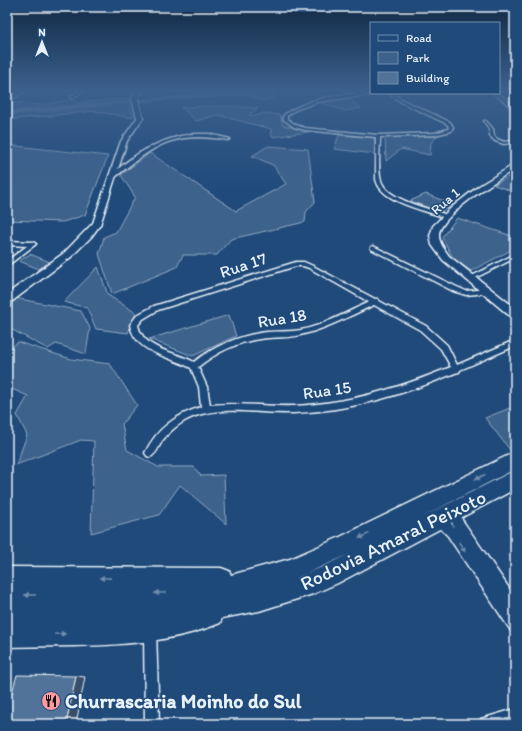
<svg xmlns="http://www.w3.org/2000/svg" width="522" height="731" viewBox="0 0 522 731" font-family="Itim,sans-serif">
  <rect width="100%" height="100%" fill="#1f4a7a"/>
  <filter id="ink" filterUnits="userSpaceOnUse"><feTurbulence type="fractalNoise" baseFrequency=".025" numOctaves="2"/><feDisplacementMap in="SourceGraphic" scale="8" xChannelSelector="R" yChannelSelector="G"/><feConvolveMatrix kernelMatrix="1 2 1 2 8 2 1 2 1" color-interpolation-filters="sRGB"/></filter>
  <g filter="url(#ink)">
    <g fill="#3c628c" stroke="#92aac2">
      <polygon points="229,90 297,90 289,92 268,91 276,97 262,101 246,94 200,98 197,93"/>
      <path d="M129 98 133 118 95 111 7 120V106C20 99 26 105 38 105 51 106 62 99 74 100L77 103Z"/>
      <polygon points="347,98 361,108 345,111 319,102"/>
      <polygon points="225,106 258,108 249,115 255,116 263,113 280,115 283,125 308,132 272,137 271,129 218,115 196,121 181,107"/>
      <polygon points="339,135 374,138 375,154 334,149"/>
      <polygon points="437,136 431,143 430,155 401,149 386,161 385,138"/>
      <polygon points="7,145 108,156 85,215 63,222 7,220"/>
      <polygon points="268,146 308,149 315,202 306,212 305,222 231,239 217,255 183,255 177,267 112,294 99,254 104,237 116,232 135,197 121,175 150,153 236,211 286,184 273,165 252,156"/>
      <polygon points="515,173 515,192 494,185"/>
      <polygon points="426,194 454,205 441,212 410,201"/>
      <polygon points="457,218 515,237 515,248 471,271 453,258 442,237"/>
      <polygon points="30,254 50,262 39,269 19,261"/>
      <polygon points="98,267 108,295 136,313 128,333 96,329 87,308 64,302"/>
      <polygon points="15,298 81,311 90,328 86,354 56,344 48,349 7,327 7,305"/>
      <polygon points="229,315 236,336 193,356 149,339"/>
      <polygon points="18,342 71,359 110,364 137,405 122,424 127,450 158,467 194,467 201,476 224,475 226,524 180,485 159,515 91,533 94,441 81,440 16,465 27,435 17,415 28,396 7,387 7,351"/>
      <polygon points="515,406 515,448 510,450 485,418"/>
    </g>
    <g fill="none" stroke-linecap="round" stroke-linejoin="round">
      <polygon fill="#6685a7" fill-rule="evenodd" points="239,90 260,90 257,92 7,115 7,111"/>
      <g stroke="#e8f1f8" stroke-width="3">
        <g id="street">
          <polygon points="23,90 27,90 7,102 7,99"/>
          <polygon points="51,90 56,90 52,92"/>
          <polygon points="80,90 84,90 73,98 71,98 71,96"/>
          <path d="M371 93H381L317 102 295 110 287 116V119L296 125 305 128 378 135 435 133 448 129 449 127 447 124 403 103 387 93H391L405 101 450 122 453 127 451 131 435 135 380 137C380 150 377 172 382 183 389 200 430 209 447 215V217H443C424 210 380 202 376 179V137L305 130 294 127 283 119 284 115C308 98 342 93 371 93Z"/>
          <path d="M493 93C502 93 509 103 515 109V112L504 101Z"/>
          <polygon points="484,121 486,121 493,129 494,136 497,139 504,142 515,140 515,142 504,144 495,141 490,136 489,129"/>
          <path d="M193 134H209L230 139 228 140C173 130 155 145 114 178L110 177C132 154 161 138 193 134Z"/>
          <polygon points="7,241 33,242 36,244 7,266 7,261 27,246 7,245"/>
          <polygon points="373,246 457,287 466,291 488,289 491,291 488,293 466,295 453,291 371,249 371,247"/>
          <polygon points="515,254 515,258 471,280 468,278"/>
          <path d="M296 262H304L313 266 375 299H378L379 301 426 326 447 345 457 365 515 340V346L460 370 459 372 455 373C402 395 351 411 293 413 264 414 230 407 202 414 186 418 172 428 162 441 159 446 156 455 150 457L147 456 145 453C157 428 176 415 201 407L199 387 191 368C168 355 136 354 130 325L137 315 154 306ZM296 266H303L309 268 369 302C347 312 325 325 301 330 290 332 278 331 267 332 241 335 214 346 194 362 174 351 143 350 138 325L143 319 158 310ZM374 305 420 330 441 349 451 367C399 388 351 403 295 406 267 407 238 402 210 405L207 387 198 367C218 351 242 340 268 338 280 337 292 338 304 334 329 328 351 315 374 305Z"/>
          <path d="M456 505 460 506 462 520 465 524 515 597V613L512 612 515 616V633L511 631 448 536 442 530 431 525 430 521 431 517 435 516 450 522 454 527C451 521 450 513 452 506Z"/>
          <polygon points="150,625 154,627 156,631 159,724 145,724 144,631 146,627"/>
          <polygon points="515,709 515,723 479,724 481,719"/>
        </g>
      </g>
      <g stroke="#e8f1f8" stroke-width="3">
        <path id="secondary" d="M515 164V169C497 180 442 214 439 234 438 242 445 250 449 256L515 308V318L511 317 443 260 432 245 430 236 433 226 452 207 479 186Z"/>
      </g>
      <g stroke="#e8f1f8" stroke-width="3">
        <polygon id="primary" points="136,90 142,90 138,99 143,118 127,141 100,225 91,237 71,257 11,302 7,303 7,294 64,253 93,223 121,141 137,118 132,99"/>
      </g>
      <g stroke="#e8f1f8" stroke-width="3">
        <path id="highway" d="M515 452V469L420 518 515 470V489L338 583 313 594 259 611 222 618 220 623C156 650 76 645 7 647V567L221 568 229 571 231 575 290 559 338 538ZM349 554 322 567 296 578 299 577Z"/>
      </g>
      <use href="#street" fill="#1f4a7a" fill-rule="evenodd"/>
      <use href="#secondary" fill="#1f4a7a" fill-rule="evenodd"/>
      <use href="#primary" fill="#1f4a7a" fill-rule="evenodd"/>
      <use href="#highway" fill="#1f4a7a" fill-rule="evenodd"/>
    </g>
    <polygon fill="#39506b" stroke="#e8f1f8" points="76,676 85,677 76,724 66,724"/>
    <polygon fill="#517399" stroke="#e8f1f8" points="17,675 76,676 66,724 7,724 7,710"/>
    <defs><path id="oneway-solid" d="M-6-.8H1V-3.2L6.5 0L1 3.2V.8H-6Z"/></defs>
    <g fill="#6f8dac">
      <use href="#oneway-solid" transform="translate(480 477) rotate(153)"/>
      <use href="#oneway-solid" transform="translate(364 536) rotate(154)"/>
      <use href="#oneway-solid" transform="translate(462 547) rotate(56)"/>
      <use href="#oneway-solid" transform="translate(105 578) rotate(-179)"/>
      <use href="#oneway-solid" transform="translate(160 593) rotate(177)"/>
      <use href="#oneway-solid" transform="translate(30 595) rotate(179)"/>
      <use href="#oneway-solid" transform="translate(60 634) rotate(-2)"/>
    </g>
  </g>
  <linearGradient id="sky" x2="0" y2="1"><stop stop-color="#112943"/><stop offset="0.47" stop-color="#3c608d"/><stop offset="1" stop-color="#3c608d" stop-opacity="0"/></linearGradient>
  <rect width="522" height="192" fill="url(#sky)"/>
  <defs>
    <g id="restaurant-disc" transform="scale(1)"><circle r="9.5" fill="#ff9aa2" stroke="#1f4a7a"/><path d="M-5-6h1v4h1v-4h1v4h1v-4h1v5L-1.5 .5V6h-2V.5L-5-1ZM5-6V6H3V1.5H1.5Q1.5-4 5-6Z" fill="#111"/></g>
  </defs>
  <g fill-rule="evenodd">
    <use href="#restaurant-disc" x="51" y="701"/>
  </g>
  <g text-anchor="middle" stroke-width="3" stroke-linejoin="round" paint-order="stroke">
    <g font-size="14" fill="#e8f1f8" stroke="#1f4a7a">
      <text transform="translate(445 201) rotate(-41)" y="5">Rua 1</text>
    </g>
    <g font-size="17" fill="#e8f1f8" stroke="#1f4a7a">
      <text transform="translate(243 265) rotate(-18)" y="6">Rua 17</text>
      <text transform="translate(282 318) rotate(-9)" y="6">Rua 18</text>
      <text transform="translate(327 390) rotate(-8)" y="6">Rua 15</text>
    </g>
    <g font-size="20" fill="#e8f1f8" stroke="#1f4a7a">
      <text transform="translate(393 540) rotate(-26)" y="7">Rodovia Amaral Peixoto</text>
    </g>
    <g font-size="20" font-weight="bold" fill="#e8f1f8" stroke="#1f4a7a" text-anchor="start">
      <text x="65" y="708">Churrascaria Moinho do Sul</text>
    </g>
  </g>
  <rect width="522" height="731" fill="none" stroke="#1f4a7a" stroke-width="24"/>
  <rect x="12" y="12" width="498" height="707" fill="none" stroke="#e8f1f8" stroke-width="1.5" filter="url(#ink)"/>
  <rect x="370" y="22" width="130" height="72" fill="#1f4a7a" stroke="#6f8dac"/>
  <rect x="378" y="35" width="20" height="6" fill="#1f4a7a" stroke="#6f8dac"/>
  <text x="406" y="42" font-size="12" fill="#e8f1f8">Road</text>
  <rect x="378" y="52" width="20" height="12" fill="#3c628c" stroke="#6f8dac"/>
  <text x="406" y="62" font-size="12" fill="#e8f1f8">Park</text>
  <rect x="378" y="72" width="20" height="12" fill="#517399" stroke="#6f8dac"/>
  <text x="406" y="82" font-size="12" fill="#e8f1f8">Building</text>
  <g transform="translate(42 42)" stroke="#1f4a7a" stroke-width="3" paint-order="stroke">
  <path d="M0-3L7 15L0 10L-7 15Z" fill="#e8f1f8"/>
  <text y="-6" font-size="11" font-weight="bold" text-anchor="middle" fill="#e8f1f8">N</text>
  </g>
</svg>
